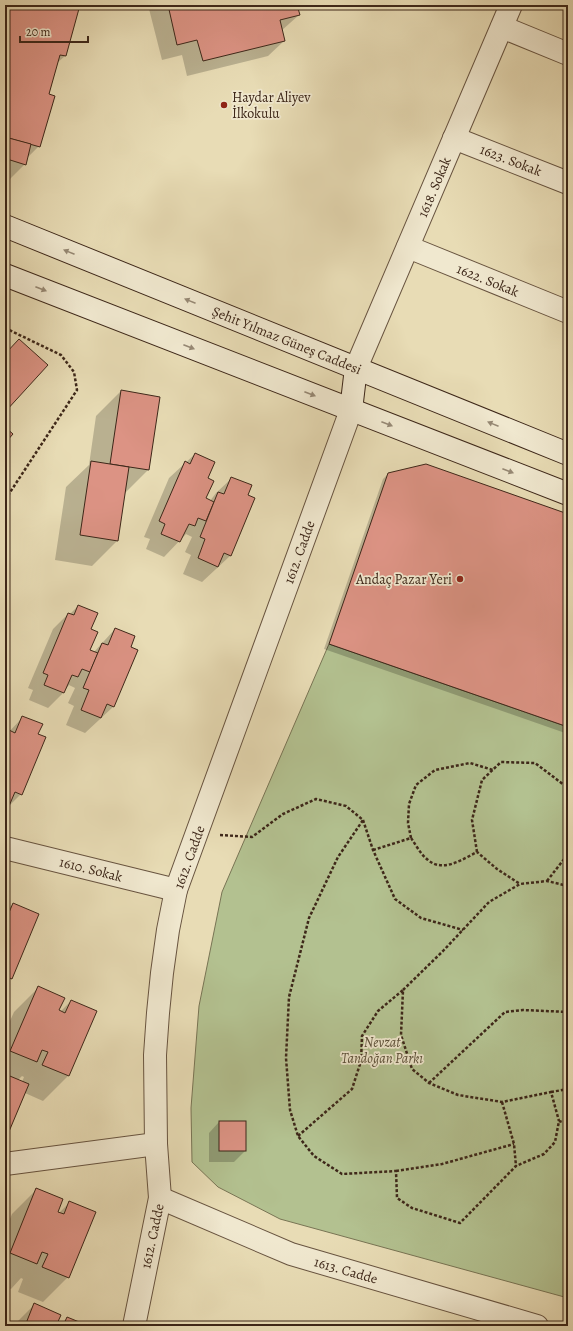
<svg xmlns="http://www.w3.org/2000/svg" width="573" height="1331" viewBox="0 0 573 1331" font-family="Alegreya,serif">
  <rect width="100%" height="100%" fill="#e8dcb5"/>
  <filter id="stains"><feTurbulence type="fractalNoise" baseFrequency=".005" numOctaves="4"/><feColorMatrix values="0 0 0 0 .2 0 0 0 0 .09 0 0 0 0 .02 0 0 0 .5 -.17"/></filter>
  <radialGradient id="worn" r=".72"><stop offset=".6" stop-color="#630" stop-opacity="0"/><stop offset="1" stop-color="#630" stop-opacity=".3"/></radialGradient>
  <polygon fill="#b3c190" stroke="#787454" points="329,644 568,727 568,1298 280,1219 218,1187 192,1162 191,1108 199,1006 222,892"/>
  <g fill="#0003" fill-rule="evenodd">
    <polygon points="5,5 75,5 65,56 57,63 48,95 39,146 26,159 25,164 9,180 5,179"/>
    <polygon points="148,5 296,5 299,15 281,31 284,41 268,56 187,76 182,55 162,60"/>
    <polygon points="121,391 148,470 124,494 117,541 92,566 55,560 66,487 89,465 96,416"/>
    <polygon points="195,454 207,479 205,499 210,501 216,493 232,478 246,496 254,499 230,556 202,582 183,574 191,555 185,552 192,537 186,534 164,557 146,549 150,539 144,537 169,478"/>
    <polygon points="388,474 568,515 568,734 324,649 383,479"/>
    <polygon points="78,606 90,630 89,650 94,652 115,629 113,707 85,733 66,725 74,706 68,703 75,688 69,685 63,693 48,708 29,700 33,690 28,688 53,629 68,614 70,614"/>
    <polygon points="23,717 37,735 44,738 21,794 5,810 5,736"/>
    <polygon points="13,904 38,915 11,979 5,984 5,912"/>
    <path d="M39 987 60 1012 71 1001 96 1012 68 1076 43 1101 25 1093 5 1139V1032L14 1012ZM22 1076 24 1077 22 1082 18 1080Z"/>
    <polygon points="219,1122 245,1151 234,1162 209,1162 209,1133"/>
    <polygon points="37,1189 57,1212 59,1213 69,1203 68,1277 43,1302 18,1292 23,1279 21,1278 11,1289 5,1286 5,1231 12,1214"/>
    <polygon points="34,1305 55,1326 13,1326"/>
    <polygon points="67,1318 86,1326 59,1326"/>
  </g>
  <g fill="#dc9384" stroke="#3d2719">
    <polygon points="5,5 80,5 66,56 60,55 49,94 55,96 40,147 5,137"/>
    <polygon points="168,5 297,5 300,15 280,20 285,41 203,61 197,40 177,45"/>
    <polygon points="5,137 31,144 26,165 7,159 5,165"/>
    <polygon points="19,339 48,365 5,412 5,354"/>
    <polygon points="121,390 160,397 149,470 110,464"/>
    <polygon points="5,427 13,434 5,443"/>
    <polygon points="195,453 215,462 208,478 214,481 206,498 214,502 206,521 198,518 195,526 189,524 180,542 161,534 165,524 159,521 185,461 190,464"/>
    <polygon points="91,461 129,467 118,541 80,535"/>
    <polygon points="426,464 568,514 568,727 329,644 388,473"/>
    <polygon points="231,477 252,485 248,495 255,498 231,556 224,553 218,567 198,558 205,539 200,537 218,492 224,494"/>
    <polygon points="78,605 98,613 91,629 98,632 90,650 98,653 90,672 82,669 78,677 72,675 64,693 44,685 48,675 43,673 68,613 74,615"/>
    <polygon points="115,628 135,636 131,647 138,650 114,707 107,704 101,718 81,710 89,690 83,688 102,643 108,645"/>
    <polygon points="22,716 43,724 38,734 46,737 22,795 15,792 9,806 5,804 5,741 9,730 15,733"/>
    <polygon points="13,903 39,914 12,979 5,976 5,914 8,915"/>
    <polygon points="38,986 65,998 59,1010 65,1013 71,1000 97,1011 69,1076 42,1065 48,1052 42,1050 37,1062 10,1051"/>
    <polygon points="5,1074 29,1084 5,1141"/>
    <rect x="219" y="1121" width="27" height="30"/>
    <polygon points="36,1188 63,1199 58,1212 64,1214 69,1201 96,1212 69,1278 42,1267 48,1254 42,1252 37,1264 10,1253"/>
    <polygon points="34,1303 61,1315 56,1326 25,1326"/>
    <polygon points="67,1317 89,1326 63,1326"/>
  </g>
  <g fill="none" stroke-linecap="round" stroke-linejoin="round">
    <g stroke="#685440" stroke-width="24">
      <g id="minor">
        <polyline points="502,27 568,54"/>
        <polyline points="454,138 568,183"/>
        <polyline points="408,247 568,312"/>
        <polyline points="356,368 511,5"/>
        <polyline points="5,848 176,890"/>
        <polyline points="5,1164 156,1144"/>
      </g>
    </g>
    <g stroke="#685440" stroke-width="24">
      <g id="tertiary">
        <polyline points="160,1198 291,1254 537,1326"/>
        <polyline points="134,1326 160,1198 156,1144 155,1055 158,1013 162,973 168,930 176,890 351,410"/>
      </g>
    </g>
    <g stroke="#3d2719" stroke-width="24">
      <g id="secondary">
        <polyline points="5,226 568,454"/>
        <polyline points="5,275 568,494"/>
        <polyline points="351,410 356,368"/>
      </g>
    </g>
    <g stroke="#3d2719" stroke-width="2.5" stroke-dasharray="3 2" stroke-linecap="butt">
      <polyline points="5,328 61,355 74,372 77,390 5,500"/>
      <polyline points="363,820 373,850 395,899 421,918 463,930"/>
      <polyline points="220,835 252,837 283,814 316,799 346,806 363,820 338,857 309,918 289,997 286,1058 290,1110 298,1136 314,1156 342,1174 396,1171 397,1198 412,1208 460,1223 516,1166 544,1154 555,1142 559,1121 568,1124"/>
      <polyline points="411,838 408,823 409,804 416,785 435,770 470,763 493,770"/>
      <path d="M373 850 411 838C416 845 421 855 428 860 443 873 463 859 477 852L497 869 520 884"/>
      <polyline points="477,852 472,820 482,780 501,762 535,763 568,788"/>
      <polyline points="547,881 568,854"/>
      <polyline points="403,990 443,951 489,902 520,884 547,881 568,886"/>
      <polyline points="429,1083 505,1012 523,1010 568,1012"/>
      <polyline points="551,1092 568,1089"/>
      <polyline points="502,1102 514,1144 516,1166"/>
      <polyline points="298,1136 352,1089 361,1061 362,1036 378,1011 403,990 401,1035 412,1069 429,1083 458,1095 502,1102 551,1092 559,1121"/>
      <polyline points="396,1171 442,1164 514,1144"/>
    </g>
    <use href="#minor" stroke="#f0e8cf" stroke-width="22"/>
    <use href="#tertiary" stroke="#f0e8cf" stroke-width="22"/>
    <use href="#secondary" stroke="#f0e8cf" stroke-width="22"/>
  </g>
  <defs><path id="oneway-solid" d="M-6-.8H1V-3.2L6.5 0L1 3.2V.8H-6Z"/></defs>
  <g fill="#968874">
    <use href="#oneway-solid" transform="translate(69 252) rotate(-158)"/>
    <use href="#oneway-solid" transform="translate(41 289) rotate(21)"/>
    <use href="#oneway-solid" transform="translate(190 301) rotate(-158)"/>
    <use href="#oneway-solid" transform="translate(189 347) rotate(21)"/>
    <use href="#oneway-solid" transform="translate(310 394) rotate(21)"/>
    <use href="#oneway-solid" transform="translate(387 424) rotate(21)"/>
    <use href="#oneway-solid" transform="translate(493 424) rotate(-158)"/>
    <use href="#oneway-solid" transform="translate(508 471) rotate(21)"/>
  </g>
  <g fill="#8f2418" stroke="#f0e8cf" stroke-width="1.5">
    <circle cx="224" cy="105" r="4"/>
    <circle cx="460" cy="579" r="4"/>
  </g>
  <g text-anchor="middle" stroke-width="3.5" stroke-linejoin="round" paint-order="stroke">
    <g font-size="14" fill="#3d2719" stroke="#f0e8cf" text-anchor="start">
      <text x="232" y="102">Haydar Aliyev<tspan x="232" dy="16">İlkokulu</tspan></text>
      <text x="452" y="584" text-anchor="end">Andaç Pazar Yeri</text>
    </g>
    <g font-size="14" fill="#3d2719" stroke="#f0e8cf">
      <text transform="translate(511 160) rotate(21)" y="5">1623. Sokak</text>
      <text transform="translate(434 187) rotate(-67)" y="5">1618. Sokak</text>
      <text transform="translate(488 280) rotate(22)" y="5">1622. Sokak</text>
      <text transform="translate(287 340) rotate(22)" y="5">Şehit Yılmaz Güneş Caddesi</text>
      <text transform="translate(299 552) rotate(-70)" y="5">1612. Cadde</text>
      <text transform="translate(189 857) rotate(-70)" y="5">1612. Cadde</text>
      <text transform="translate(91 869) rotate(14)" y="5">1610. Sokak</text>
      <text transform="translate(152 1236) rotate(-78)" y="5">1612. Cadde</text>
      <text transform="translate(346 1270) rotate(16)" y="5">1613. Cadde</text>
    </g>
    <g font-size="14" font-style="italic" fill="#5a4e37" stroke="#f0e8cf">
      <text x="382" y="1047">Nevzat<tspan x="382" dy="16">Tandoğan Parkı</tspan></text>
    </g>
  </g>
  <rect width="573" height="1331" fill="none" stroke="#e8dcb5" stroke-width="20"/>
  <rect x="6" y="6" width="561" height="1319" fill="none" stroke="#3d2719" stroke-width="2"/>
  <rect x="10" y="10" width="553" height="1311" fill="none" stroke="#3d2719"/>
  <path d="M20 36v6h68v-6" fill="none" stroke="#3d2719" stroke-width="2"/>
  <text x="26" y="36" font-size="12" fill="#3d2719" stroke="#f0e8cf" stroke-width="3" paint-order="stroke">20 m</text>
  <rect width="100%" height="100%" filter="url(#stains)"/>
  <rect width="100%" height="100%" fill="url(#worn)"/>
</svg>
